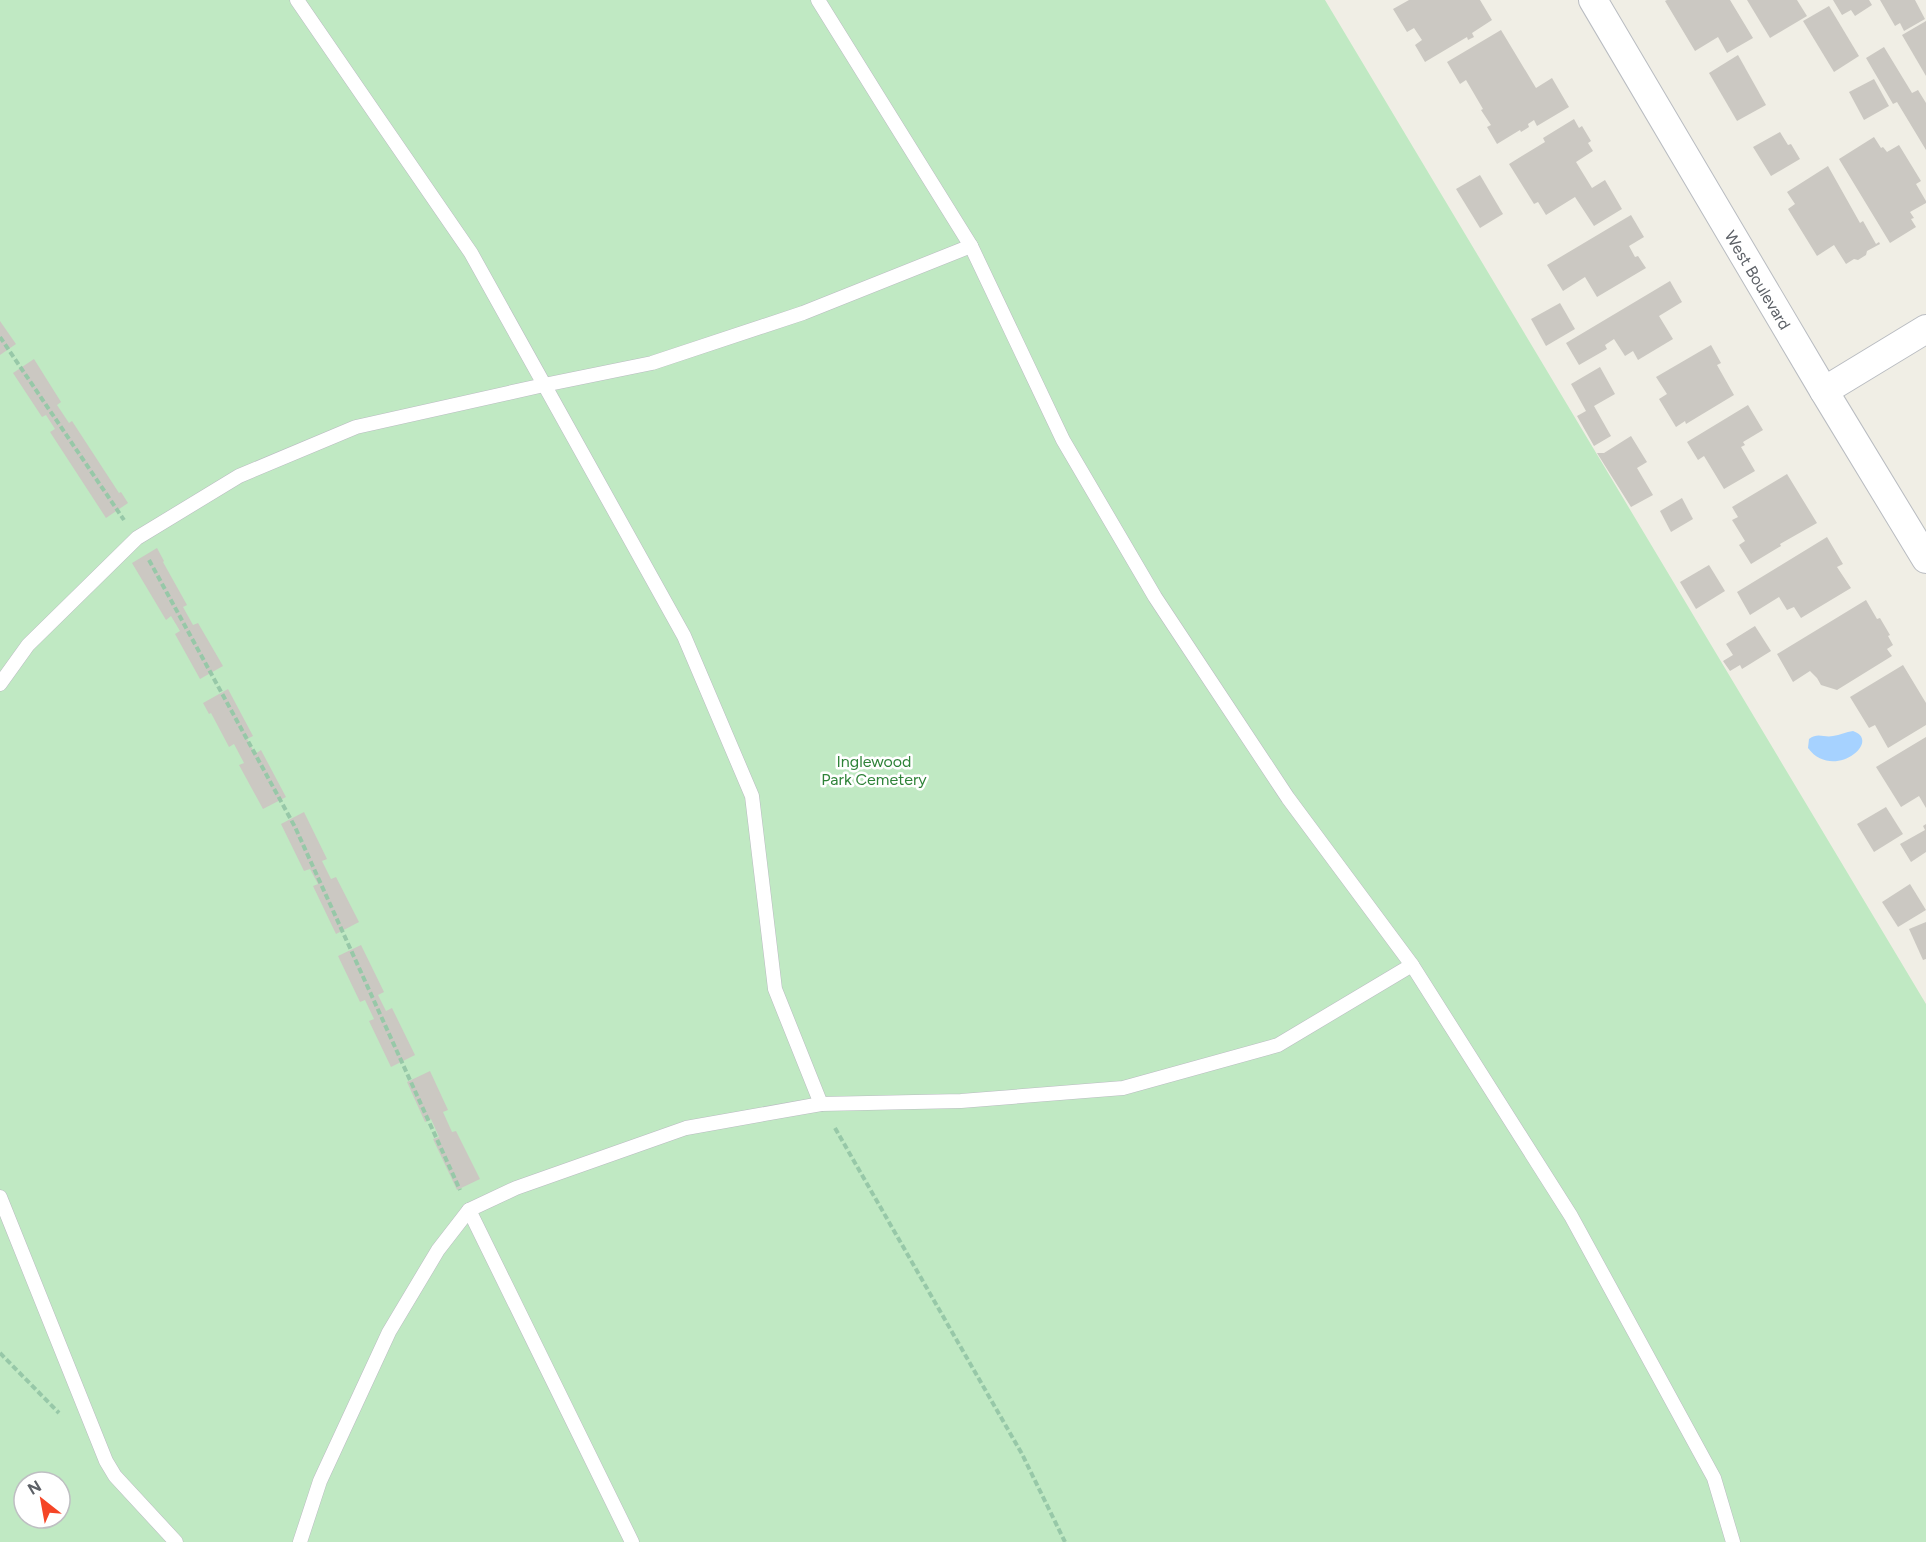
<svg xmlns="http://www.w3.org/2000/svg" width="1926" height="1542" viewBox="0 0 1926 1542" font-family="Figtree,sans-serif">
  <rect width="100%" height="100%" fill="#f0eee5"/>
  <path fill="#c0e9c3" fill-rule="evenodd" d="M0 0H1325L1926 1004V1542H0ZM24 1482H60V1518H24Z"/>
  <path fill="#a6d2ff" d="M1853 731C1883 741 1833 782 1808 748L1809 739C1818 732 1824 738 1833 736 1840 735 1846 732 1853 731Z"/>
  <g fill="#cbc8c2">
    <polygon points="1409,0 1480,0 1492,20 1472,33 1474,37 1468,40 1467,37 1425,62 1415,45 1422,40 1414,28 1407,32 1393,9"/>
    <polygon points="1667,0 1730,0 1753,38 1727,53 1718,37 1695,51 1665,1"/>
    <polygon points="1747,0 1797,0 1807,16 1770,38"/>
    <polygon points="1833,0 1869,0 1872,5 1855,16 1851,10 1842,15"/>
    <polygon points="1880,0 1915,0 1925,19 1904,31 1900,23 1895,26"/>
    <polygon points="1829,6 1859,56 1834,72 1803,21"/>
    <polygon points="1926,21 1926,76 1902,35"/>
    <polygon points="1501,30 1536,88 1552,78 1569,107 1537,126 1534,120 1528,124 1529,127 1521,132 1520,130 1497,144 1487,127 1491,125 1481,110 1483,109 1466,80 1460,84 1447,62"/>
    <polygon points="1884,47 1912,93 1918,90 1926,103 1926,150 1897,102 1893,104 1866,58"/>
    <polygon points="1738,55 1766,105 1737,121 1709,73"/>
    <polygon points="1874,79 1889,106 1864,120 1849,92"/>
    <polygon points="1574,119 1579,128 1582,126 1591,141 1588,143 1593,151 1576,162 1592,188 1605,180 1622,209 1594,226 1575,197 1546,215 1538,202 1534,204 1509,164 1545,142 1543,138"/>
    <polygon points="1780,132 1788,145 1791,144 1800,159 1771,176 1753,147"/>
    <polygon points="1874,137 1881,148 1883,147 1887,152 1899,145 1921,181 1916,184 1926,201 1926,203 1910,212 1914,218 1911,219 1916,227 1890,243 1839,159"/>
    <polygon points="1828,166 1860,223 1863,221 1876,244 1879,242 1880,244 1867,251 1866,255 1858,260 1854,259 1846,264 1834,245 1817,256 1788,209 1795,204 1787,192"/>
    <polygon points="1480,175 1503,214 1480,228 1456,189"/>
    <polygon points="1631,215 1644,237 1629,246 1635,257 1638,256 1646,268 1597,297 1585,277 1563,291 1547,265"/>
    <polygon points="1670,281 1682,302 1659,316 1673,339 1638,360 1633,351 1625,356 1614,339 1605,345 1607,349 1579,365 1566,343"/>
    <polygon points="1560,303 1575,329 1546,346 1531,319"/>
    <polygon points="0,321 16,344 0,355"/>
    <polygon points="1711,345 1721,363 1717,365 1734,395 1686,424 1685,421 1676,427 1659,399 1667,394 1656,377"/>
    <polygon points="34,359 61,402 57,405 69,423 72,421 119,493 121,492 128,503 106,518 50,432 55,429 46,415 42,417 13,373"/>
    <polygon points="1600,367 1615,394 1594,406 1611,436 1594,446 1577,416 1586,411 1571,384"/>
    <polygon points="1748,405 1763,430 1743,442 1745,445 1741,447 1755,471 1724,489 1704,456 1698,460 1687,442"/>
    <polygon points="1631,436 1647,462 1637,468 1653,495 1631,507 1597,453 1604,453"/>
    <polygon points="1787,474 1817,523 1780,544 1781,546 1751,564 1739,545 1745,541 1732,520 1738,517 1732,507"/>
    <polygon points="1682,498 1693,519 1671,532 1660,511"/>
    <polygon points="1827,537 1843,564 1837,567 1851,588 1801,618 1794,607 1787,610 1779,597 1750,615 1737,592"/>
    <polygon points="157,548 164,561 163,562 187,605 183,607 193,625 198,623 223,666 200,679 175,634 180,631 171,616 166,620 132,563"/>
    <polygon points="1709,565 1725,591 1696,609 1680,582"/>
    <polygon points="1866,600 1877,619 1880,618 1890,635 1888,636 1893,645 1887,649 1892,656 1837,690 1821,685 1817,678 1810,671 1793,682 1777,654"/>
    <polygon points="1755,626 1771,651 1742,669 1740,665 1730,671 1723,661 1733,655 1726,644"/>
    <polygon points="1903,665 1926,703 1926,725 1888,748 1875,725 1869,728 1850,697"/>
    <polygon points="228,689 253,736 247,739 255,754 261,750 286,797 263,809 239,765 244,763 234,744 229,747 211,713 209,714 203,703"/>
    <polygon points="1926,737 1926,808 1919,796 1901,807 1876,767"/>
    <polygon points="1886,807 1903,834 1874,852 1857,824"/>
    <polygon points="304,812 327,859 322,861 331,879 336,877 359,922 336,934 313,886 318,884 310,869 304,871 281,824"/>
    <polygon points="1926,824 1926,852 1911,862 1900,844 1925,830 1923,826"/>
    <polygon points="1910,884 1926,910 1898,927 1882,902"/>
    <polygon points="1926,922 1926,959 1923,960 1909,929"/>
    <polygon points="361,945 384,992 378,995 386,1011 392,1008 415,1055 391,1067 369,1021 374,1019 365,1000 360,1002 338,956"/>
    <polygon points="430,1071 448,1110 443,1112 452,1132 456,1131 480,1179 457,1190 433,1139 439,1137 431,1119 425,1122 407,1082"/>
  </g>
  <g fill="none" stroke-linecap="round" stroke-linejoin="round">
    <g stroke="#b9bcc1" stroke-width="15">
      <g id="lane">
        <polyline points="297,0 471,253 684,636 752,796 775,989 821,1104"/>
        <polyline points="818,0 971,246 1063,440 1155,597 1288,798 1412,965 1571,1216 1714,1478 1733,1542"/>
        <polyline points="0,684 28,645 137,538 239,476 356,427 544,385 652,363 803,313 971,246"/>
        <polyline points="0,1197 106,1461 115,1476 176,1542"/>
        <polyline points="469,1210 632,1542"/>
        <polyline points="300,1542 320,1481 389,1332 438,1250 469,1210 516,1188 686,1128 821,1104 961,1101 1123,1088 1278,1045 1412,965"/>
      </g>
    </g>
    <g stroke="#b9bcc1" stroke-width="30">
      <g id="street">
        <polyline points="1593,0 1824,391 1926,559"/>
        <polyline points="1824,391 1926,329"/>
      </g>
    </g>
    <g stroke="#97c8a8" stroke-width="4" stroke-dasharray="6 3" stroke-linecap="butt">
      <polyline points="0,337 124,520"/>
      <polyline points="149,560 295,827 460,1190"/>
      <polyline points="835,1128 1022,1454 1065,1542"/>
      <polyline points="0,1353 59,1413"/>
    </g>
    <use href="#lane" stroke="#fff" stroke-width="14"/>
    <use href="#street" stroke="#fff" stroke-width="28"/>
  </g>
  <g text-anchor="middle" stroke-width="5" stroke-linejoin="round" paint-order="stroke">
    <g font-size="16" fill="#5c6066" stroke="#fff">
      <text transform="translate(1758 280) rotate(59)" y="6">West Boulevard</text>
    </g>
    <g font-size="16" fill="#2f8339" stroke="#fff">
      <text x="874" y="767">Inglewood<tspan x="874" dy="18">Park Cemetery</tspan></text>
    </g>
  </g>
  <g transform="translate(42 1500) rotate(329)"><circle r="28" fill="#ffffff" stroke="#bebfc2" stroke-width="1.5"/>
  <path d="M0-4.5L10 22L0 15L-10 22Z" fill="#f54526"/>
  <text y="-9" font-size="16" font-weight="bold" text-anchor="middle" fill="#5c6066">N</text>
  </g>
</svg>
